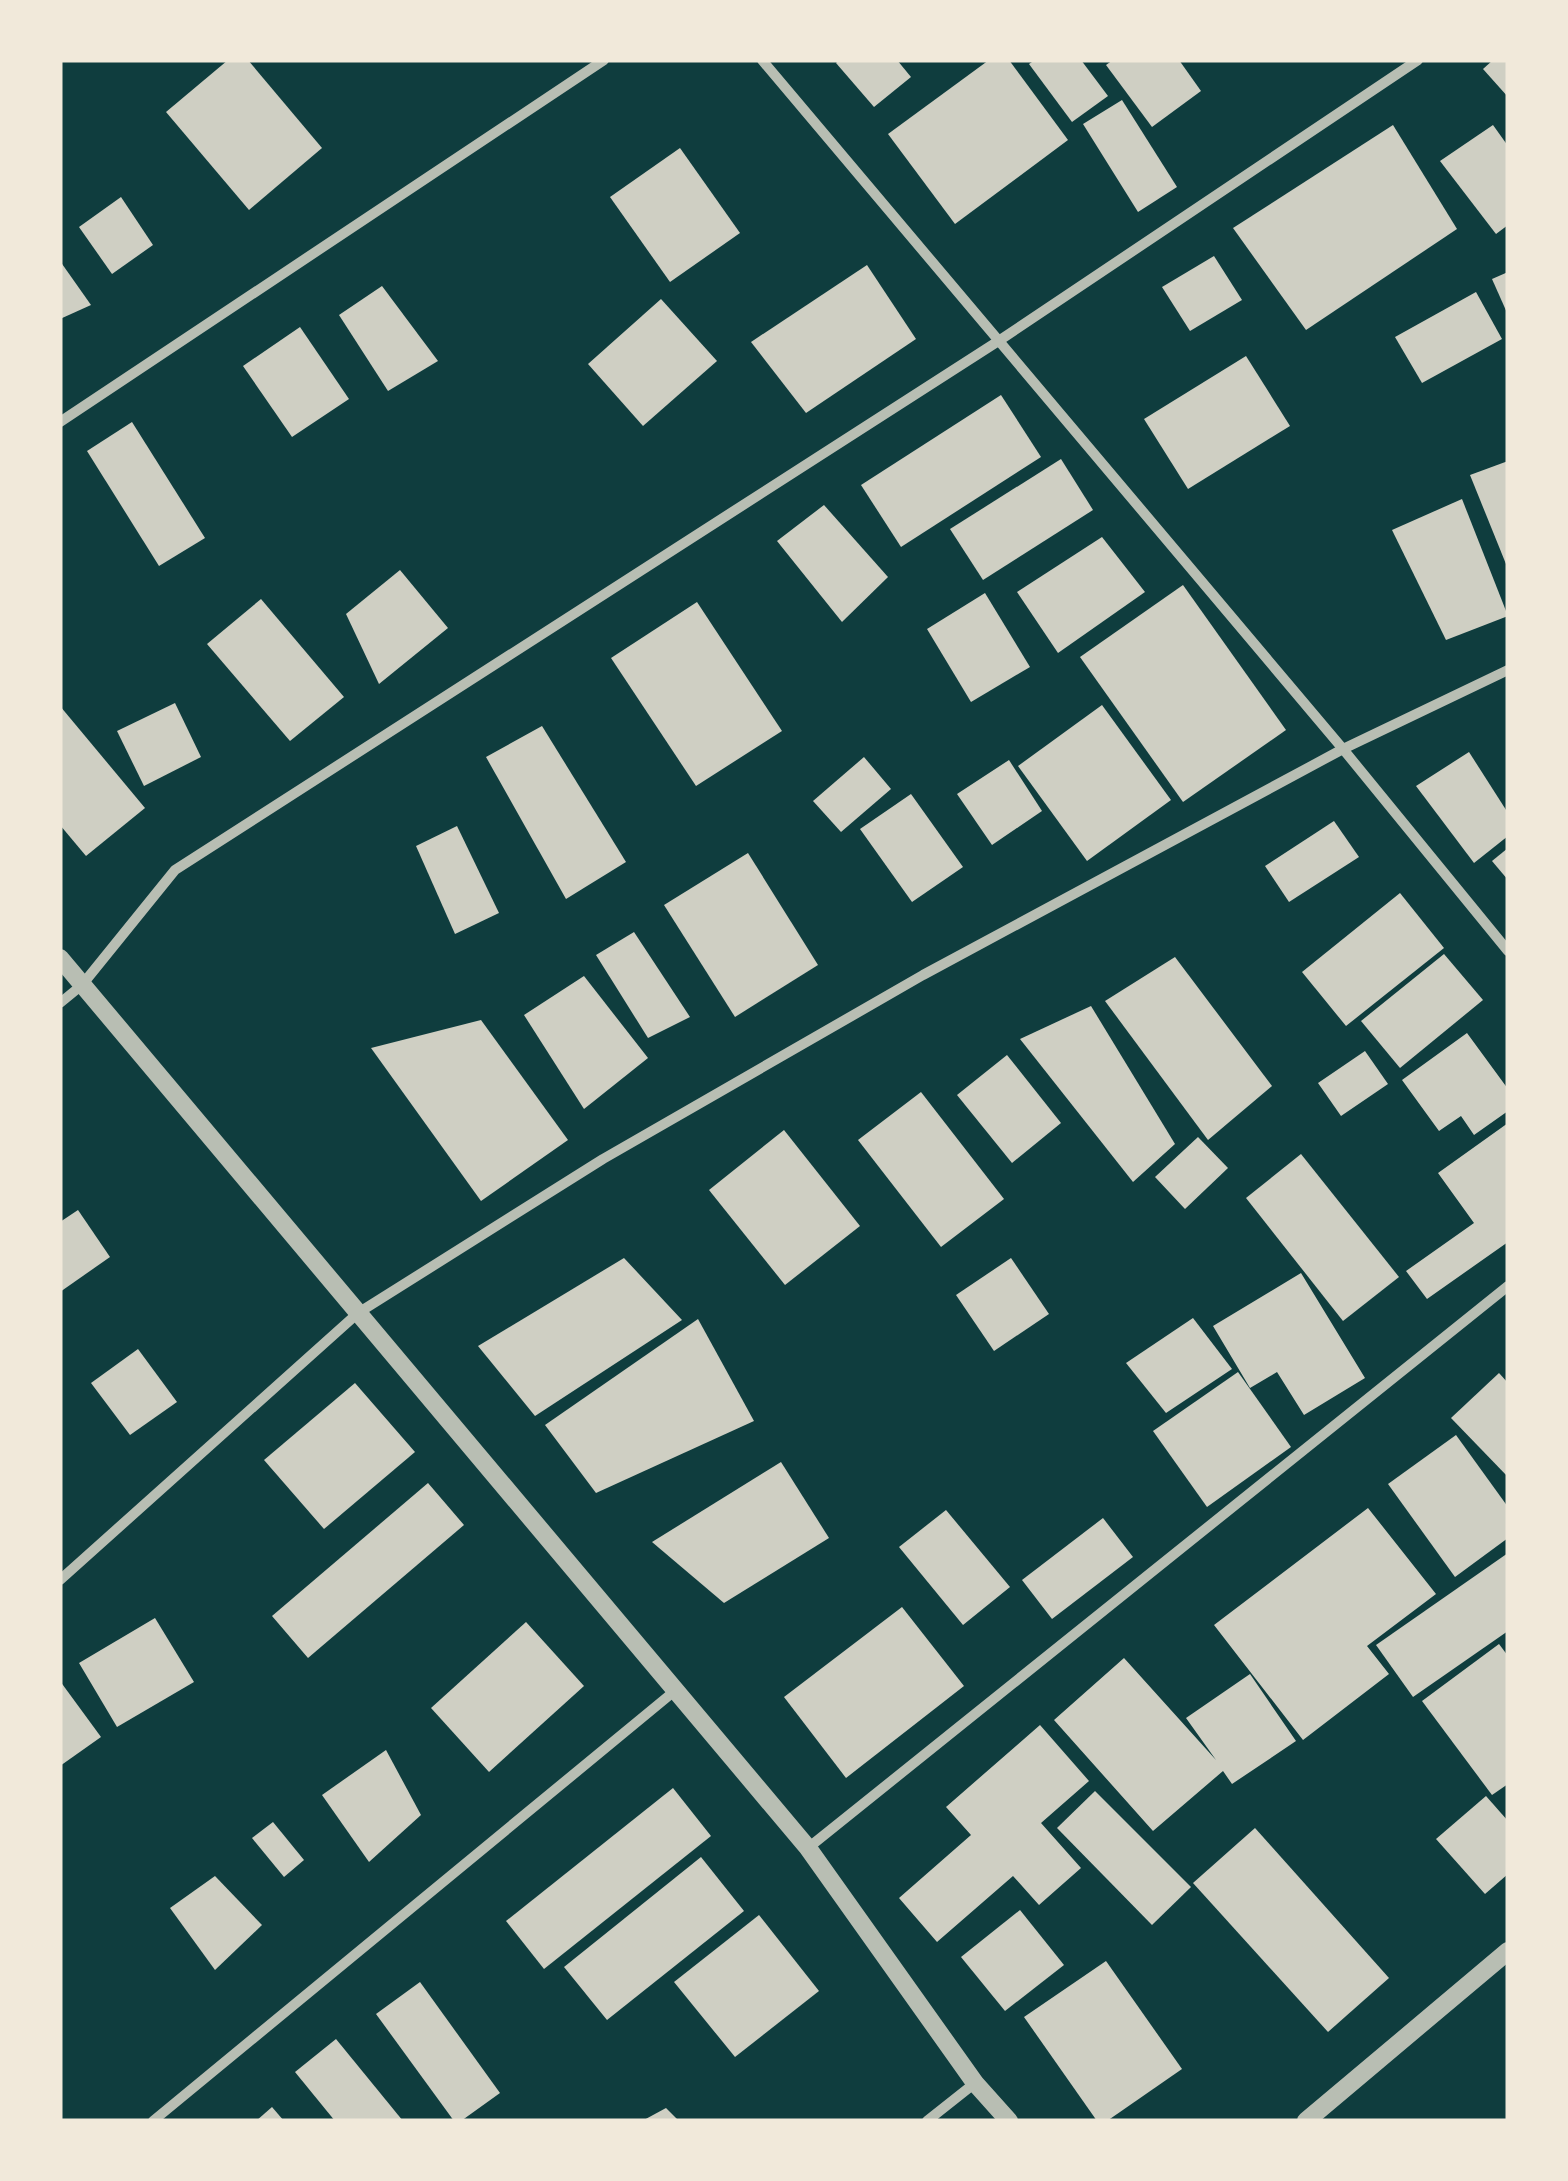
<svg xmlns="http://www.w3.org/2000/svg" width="1568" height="2181" viewBox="0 0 1568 2181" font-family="'Archivo Narrow',sans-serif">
  <rect width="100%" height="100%" fill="#0f3d3e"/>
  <g fill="#cfcfc3">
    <polygon points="228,60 248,60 322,148 249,210 166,112"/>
    <polygon points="839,60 897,60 911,77 874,107 836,63"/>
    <polygon points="989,60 1009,60 1068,140 955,224 888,134"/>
    <polygon points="1035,60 1081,60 1108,96 1072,122 1029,64"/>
    <polygon points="1113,60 1179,60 1201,91 1152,127 1106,65"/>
    <polygon points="1493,60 1508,60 1508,97 1483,69"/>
    <polygon points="1122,100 1177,187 1138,212 1083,124"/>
    <polygon points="1393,125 1457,229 1306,330 1233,228"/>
    <polygon points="1493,125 1508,146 1508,225 1496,234 1440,161"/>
    <polygon points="680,148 740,233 670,282 610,197"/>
    <polygon points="121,197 153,245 112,274 79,227"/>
    <polygon points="1214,256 1242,300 1190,331 1162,287"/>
    <polygon points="60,261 91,305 60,319"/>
    <polygon points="867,265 916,339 806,413 751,342"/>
    <polygon points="1508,272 1508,315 1492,279"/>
    <polygon points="382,286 438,361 388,391 339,315"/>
    <polygon points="1476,292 1502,339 1422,383 1395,337"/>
    <polygon points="661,299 717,361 643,426 588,364"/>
    <polygon points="300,327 349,399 292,437 243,366"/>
    <polygon points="1246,356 1290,426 1188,489 1144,419"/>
    <polygon points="1001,395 1041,457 901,547 861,485"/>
    <polygon points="132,422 205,538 159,566 87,451"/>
    <polygon points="1061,459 1093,510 983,580 950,529"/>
    <polygon points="1508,461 1508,569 1470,475"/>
    <polygon points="1462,499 1508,616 1446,640 1392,530"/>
    <polygon points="824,505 888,577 842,622 777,541"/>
    <polygon points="1102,537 1145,592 1058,653 1017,592"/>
    <polygon points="400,570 448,628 379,684 346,614"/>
    <polygon points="1183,585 1286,730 1183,802 1080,657"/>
    <polygon points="985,593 1030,667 971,702 927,629"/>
    <polygon points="261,599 344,697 290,741 207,644"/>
    <polygon points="697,602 782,731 696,786 611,658"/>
    <polygon points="175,703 201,757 144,786 117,731"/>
    <polygon points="1102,705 1171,800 1087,861 1018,766"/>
    <polygon points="60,706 145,808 86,856 60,825"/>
    <polygon points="542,726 626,862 566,899 486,757"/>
    <polygon points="1469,752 1508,813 1508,836 1474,863 1416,786"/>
    <polygon points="864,757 891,789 841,832 813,801"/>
    <polygon points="1009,760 1042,811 992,845 957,794"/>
    <polygon points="911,794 963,867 912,902 860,829"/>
    <polygon points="1334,821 1359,857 1289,902 1265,866"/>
    <polygon points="457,826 499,913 455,934 416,846"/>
    <polygon points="1508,848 1508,880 1492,861"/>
    <polygon points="748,853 818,965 735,1017 664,905"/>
    <polygon points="1400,893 1444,948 1346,1026 1302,972"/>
    <polygon points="634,932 690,1017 648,1038 596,955"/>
    <polygon points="1444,954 1483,1000 1400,1068 1361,1021"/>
    <polygon points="1175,957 1272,1086 1208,1140 1105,1001"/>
    <polygon points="584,976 648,1058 584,1109 524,1015"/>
    <polygon points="1091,1006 1175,1144 1133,1182 1020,1039"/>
    <polygon points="481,1020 568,1140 481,1201 371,1048"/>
    <polygon points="1467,1033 1508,1089 1508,1111 1474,1135 1461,1116 1439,1131 1402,1080"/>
    <polygon points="1365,1051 1388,1084 1341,1116 1318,1083"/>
    <polygon points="1007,1055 1061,1123 1012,1163 957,1095"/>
    <polygon points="921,1092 1004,1199 941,1247 858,1140"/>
    <polygon points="1508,1123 1508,1242 1427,1299 1406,1271 1474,1223 1438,1173"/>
    <polygon points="784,1130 860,1226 785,1285 709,1190"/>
    <polygon points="1198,1137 1228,1168 1185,1209 1155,1177"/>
    <polygon points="1301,1154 1399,1277 1343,1321 1246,1198"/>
    <polygon points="78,1210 110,1257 60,1292 60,1222"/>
    <polygon points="624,1258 682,1320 535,1416 478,1346"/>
    <polygon points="1011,1258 1049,1314 994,1351 956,1295"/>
    <polygon points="1301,1273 1365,1378 1304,1415 1277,1372 1250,1388 1213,1326"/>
    <polygon points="1193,1318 1232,1369 1166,1413 1126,1363"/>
    <polygon points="698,1319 754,1421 596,1493 545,1425"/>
    <polygon points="138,1349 177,1402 130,1435 91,1383"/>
    <polygon points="1238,1372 1291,1447 1207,1507 1153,1431"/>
    <polygon points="1499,1373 1508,1383 1508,1477 1451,1418"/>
    <polygon points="355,1383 415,1452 324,1529 264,1460"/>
    <polygon points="1456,1435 1508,1507 1508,1538 1455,1577 1388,1484"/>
    <polygon points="781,1462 829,1538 724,1603 652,1542"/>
    <polygon points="428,1483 464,1525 308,1658 272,1616"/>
    <polygon points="1368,1508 1436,1594 1367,1646 1389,1674 1303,1740 1214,1625"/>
    <polygon points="946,1510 1010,1587 963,1625 899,1547"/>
    <polygon points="1103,1518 1133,1557 1052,1619 1022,1580"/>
    <polygon points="1508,1553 1508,1631 1413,1697 1376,1645"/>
    <polygon points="902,1607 964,1686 846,1778 784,1697"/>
    <polygon points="155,1618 194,1682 117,1727 79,1663"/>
    <polygon points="526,1622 584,1686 489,1772 431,1708"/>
    <polygon points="1499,1644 1508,1656 1508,1784 1492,1795 1422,1701"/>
    <polygon points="1124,1658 1216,1760 1186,1718 1250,1674 1296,1741 1232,1784 1223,1771 1153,1831 1054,1720"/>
    <polygon points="60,1681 101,1737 60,1766"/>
    <polygon points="1040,1725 1089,1781 1041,1823 1081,1868 1039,1905 1013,1876 937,1942 899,1898 971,1835 946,1807"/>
    <polygon points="386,1750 421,1815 369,1862 322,1795"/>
    <polygon points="673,1788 711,1836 544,1969 506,1921"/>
    <polygon points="1095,1791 1191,1887 1152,1925 1057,1828"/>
    <polygon points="1486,1796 1508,1821 1508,1874 1485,1894 1436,1839"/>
    <polygon points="273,1822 304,1860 284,1877 252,1838"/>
    <polygon points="1255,1828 1389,1978 1328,2032 1193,1883"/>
    <polygon points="701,1857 744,1911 607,2020 564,1967"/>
    <polygon points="215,1876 262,1925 215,1970 170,1908"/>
    <polygon points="1020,1910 1064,1965 1005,2011 961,1957"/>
    <polygon points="759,1915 819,1991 735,2057 674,1982"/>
    <polygon points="1106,1961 1182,2069 1107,2121 1097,2121 1024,2017"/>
    <polygon points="420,1982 500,2093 461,2121 454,2121 376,2014"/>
    <polygon points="336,2039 403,2121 335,2121 295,2072"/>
    <polygon points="272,2107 284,2121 256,2121"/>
    <polygon points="666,2108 679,2121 642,2121"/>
  </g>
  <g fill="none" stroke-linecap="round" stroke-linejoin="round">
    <g stroke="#b8beb3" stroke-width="10">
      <polyline points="762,60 1343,749 1508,951"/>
      <polyline points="60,422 604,60"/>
      <polyline points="60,1003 82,985 175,870 1000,340 1418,60"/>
      <polyline points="60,1580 358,1313 603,1159 923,975 1343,749 1508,670"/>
      <polyline points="808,1848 1508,1286"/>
      <polyline points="153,2121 677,1689"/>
      <polyline points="927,2121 975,2083"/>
    </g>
    <g stroke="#b8beb3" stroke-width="18">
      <polyline points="60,958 808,1848 975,2083 1009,2121"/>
      <polyline points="1306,2121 1508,1951"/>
    </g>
  </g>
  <rect width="1568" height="2181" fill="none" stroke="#f1e9da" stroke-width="125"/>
</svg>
